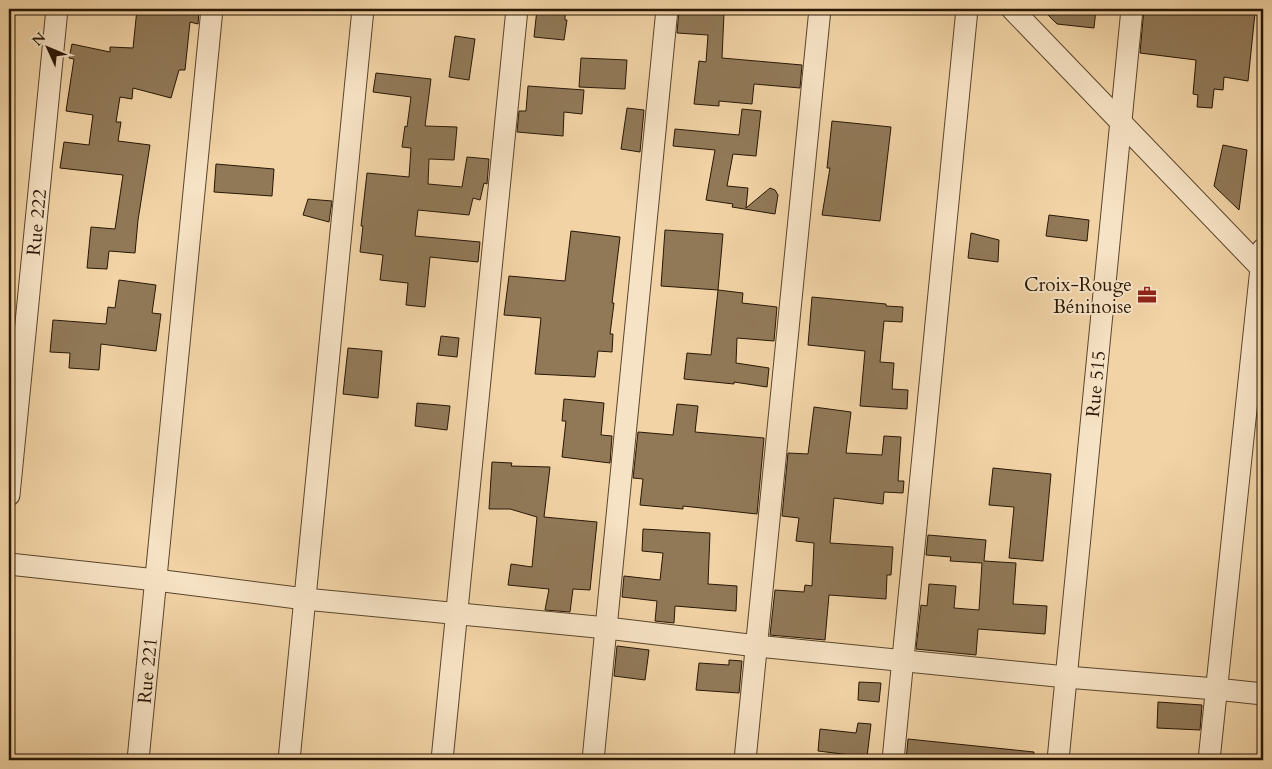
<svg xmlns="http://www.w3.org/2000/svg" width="1272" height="769" viewBox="0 0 1272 769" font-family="Cardo,serif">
  <rect width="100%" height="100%" fill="#f1d3a5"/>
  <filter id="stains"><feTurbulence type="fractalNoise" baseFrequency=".004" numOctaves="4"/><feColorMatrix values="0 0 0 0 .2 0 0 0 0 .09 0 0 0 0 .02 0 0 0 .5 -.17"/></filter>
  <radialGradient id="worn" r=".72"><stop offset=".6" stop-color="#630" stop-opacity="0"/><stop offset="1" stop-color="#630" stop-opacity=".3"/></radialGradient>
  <g fill="#917958" stroke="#291705">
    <polygon points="137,9 191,9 199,10 198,24 190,22 185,70 179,70 171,98 133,88 132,99 120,97 116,122 121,122 118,141 150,145 138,220 135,253 109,251 107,269 87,268 91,227 115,229 123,175 60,168 64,142 89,145 93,115 66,111 74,59 69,58 72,44 110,52 110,47 133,48"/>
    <polygon points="537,9 565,9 565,20 567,20 564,40 534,37"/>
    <polygon points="1042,9 1096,9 1094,28 1057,24"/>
    <polygon points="1144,9 1210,9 1255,13 1248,81 1224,77 1223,90 1214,89 1212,108 1197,107 1198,95 1193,94 1196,60 1140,53"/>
    <polygon points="679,10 724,13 722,58 802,65 800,88 754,84 752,104 719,101 719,106 694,104 699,61 706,62 708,35 677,33"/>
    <polygon points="455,36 475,39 469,80 449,77"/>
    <polygon points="581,58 627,60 625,89 579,87"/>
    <polygon points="376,73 431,79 425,126 457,127 454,160 429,159 428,184 462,187 467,157 489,159 487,184 484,183 480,200 473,198 469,215 418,210 415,236 480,242 478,262 430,257 425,307 406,305 408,283 380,280 383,255 360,252 363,226 361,226 367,173 409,177 411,148 402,147 405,126 407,127 411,97 373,92"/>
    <polygon points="528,86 584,90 582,114 564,112 563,136 517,132 519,111 526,111"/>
    <polygon points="627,108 644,110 640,152 621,149"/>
    <polygon points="742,109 761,111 756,156 733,154 727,186 748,188 746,208 770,188 775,190 778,195 775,214 732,207 733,204 706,200 715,150 673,146 675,129 739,135"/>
    <polygon points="832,121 891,127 880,221 822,215 830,168 827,168"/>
    <polygon points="1223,145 1247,150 1239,210 1214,186"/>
    <polygon points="216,164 274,169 272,196 214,192"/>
    <polygon points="308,199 332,201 329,222 303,215"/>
    <polygon points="1049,215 1089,220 1087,241 1046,236"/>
    <polygon points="665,230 723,234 718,290 661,286"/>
    <polygon points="571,231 620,237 612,303 614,303 610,334 613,334 612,352 598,351 595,377 535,374 541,318 504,315 509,276 565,281"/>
    <polygon points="971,233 999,240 998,262 968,258"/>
    <polygon points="119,280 156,285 152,313 161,314 156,351 101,344 99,370 69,368 70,353 50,352 53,320 106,324 108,307 115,308"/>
    <polygon points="718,290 743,293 742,303 777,307 774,341 737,338 736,363 769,368 767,387 734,382 734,384 684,379 687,353 711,355"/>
    <polygon points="812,297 886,304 886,306 903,307 902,322 884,321 880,362 894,363 892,389 908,390 907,409 860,406 865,351 808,345"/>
    <polygon points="441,336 459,338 457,357 438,355"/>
    <polygon points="348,348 382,351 378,398 343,394"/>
    <polygon points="564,399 604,403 601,435 612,436 610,463 562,457 566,421 562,421"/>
    <polygon points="417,403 450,406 447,430 415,426"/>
    <polygon points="677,404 698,406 695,432 764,438 757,514 683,506 683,509 640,505 643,479 633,478 638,432 673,435"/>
    <polygon points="814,407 851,412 846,453 882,455 884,436 901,437 898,481 904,481 903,493 884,492 883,504 834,498 830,543 893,547 891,575 887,575 886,599 829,595 825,640 770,635 775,590 804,592 805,585 812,586 814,543 796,541 799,518 782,516 788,453 808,454"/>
    <polygon points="492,462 512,463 511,466 550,467 544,517 597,522 590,590 573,589 570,612 545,610 549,589 508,585 511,564 532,567 537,517 510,509 489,509"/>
    <polygon points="993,468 1051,474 1043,561 1009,558 1014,507 989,505"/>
    <polygon points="643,529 710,533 708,584 737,586 736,611 675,606 674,623 655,621 657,601 622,597 624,576 660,580 663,553 642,551"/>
    <polygon points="928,535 986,540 984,561 1016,563 1013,604 1047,606 1045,634 978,629 976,655 916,649 921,605 927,606 929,584 956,586 954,608 979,610 982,563 950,561 951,557 926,555"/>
    <polygon points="617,646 649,650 645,680 614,676"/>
    <polygon points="729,660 742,661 739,693 696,690 699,663 729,665"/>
    <polygon points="859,682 881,683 879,702 858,700"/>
    <polygon points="1158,702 1202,705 1200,730 1157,728"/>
    <polygon points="858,723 871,724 867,757 818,751 820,729 856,733"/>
    <polygon points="908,739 1034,752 1033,760 906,760"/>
  </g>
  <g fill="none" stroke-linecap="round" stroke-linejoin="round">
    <g stroke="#5b462d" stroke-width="23">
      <g id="minor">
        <polyline points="1012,9 1263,270"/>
        <path id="s1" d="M9 495 57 9"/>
        <polyline points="9,564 156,580 305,599 607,628 757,646 1066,677 1216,689 1263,694"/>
        <path id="s2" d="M138 760 212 9"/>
        <polyline points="289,760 363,9"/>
        <polyline points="442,760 517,9"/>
        <polyline points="593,760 667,9"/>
        <polyline points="745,760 820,9"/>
        <polyline points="893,760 967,9"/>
        <path id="s3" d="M1058 760 1132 9"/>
        <polyline points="1209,760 1263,249"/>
      </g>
    </g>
    <use href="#minor" stroke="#f6e2c4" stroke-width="21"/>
  </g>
  <defs>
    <g id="office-bare" transform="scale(1.5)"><path d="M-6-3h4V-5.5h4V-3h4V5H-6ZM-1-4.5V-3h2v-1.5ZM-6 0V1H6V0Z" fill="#8f2418" stroke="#f6e2c4" stroke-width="2.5" paint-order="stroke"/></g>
  </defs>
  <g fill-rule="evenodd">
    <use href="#office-bare" x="1147" y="295"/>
  </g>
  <g text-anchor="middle" stroke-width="4" stroke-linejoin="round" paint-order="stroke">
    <g font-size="19" fill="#291705" stroke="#f6e2c4">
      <text dy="7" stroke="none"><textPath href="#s1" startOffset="274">Rue 222</textPath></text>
      <text dy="7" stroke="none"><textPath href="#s3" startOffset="378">Rue 515</textPath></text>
      <text dy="7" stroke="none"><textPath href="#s2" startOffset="90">Rue 221</textPath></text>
    </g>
    <g font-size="19" fill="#291705" stroke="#f6e2c4" text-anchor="end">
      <text x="1132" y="291">Croix-Rouge<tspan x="1132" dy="22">Béninoise</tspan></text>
    </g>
  </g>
  <rect width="1272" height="769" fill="none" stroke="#f1d3a5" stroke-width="30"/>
  <rect x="10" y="10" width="1252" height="749" fill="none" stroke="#291705" stroke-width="2.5"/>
  <rect x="15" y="15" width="1242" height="739" fill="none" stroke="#291705"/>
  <g transform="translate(48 48) rotate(314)" stroke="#f6e2c4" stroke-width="4" paint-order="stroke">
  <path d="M0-4L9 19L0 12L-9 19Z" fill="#291705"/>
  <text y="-8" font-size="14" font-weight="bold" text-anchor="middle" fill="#291705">N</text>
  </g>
  <rect width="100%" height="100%" filter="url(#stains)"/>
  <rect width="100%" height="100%" fill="url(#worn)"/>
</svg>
